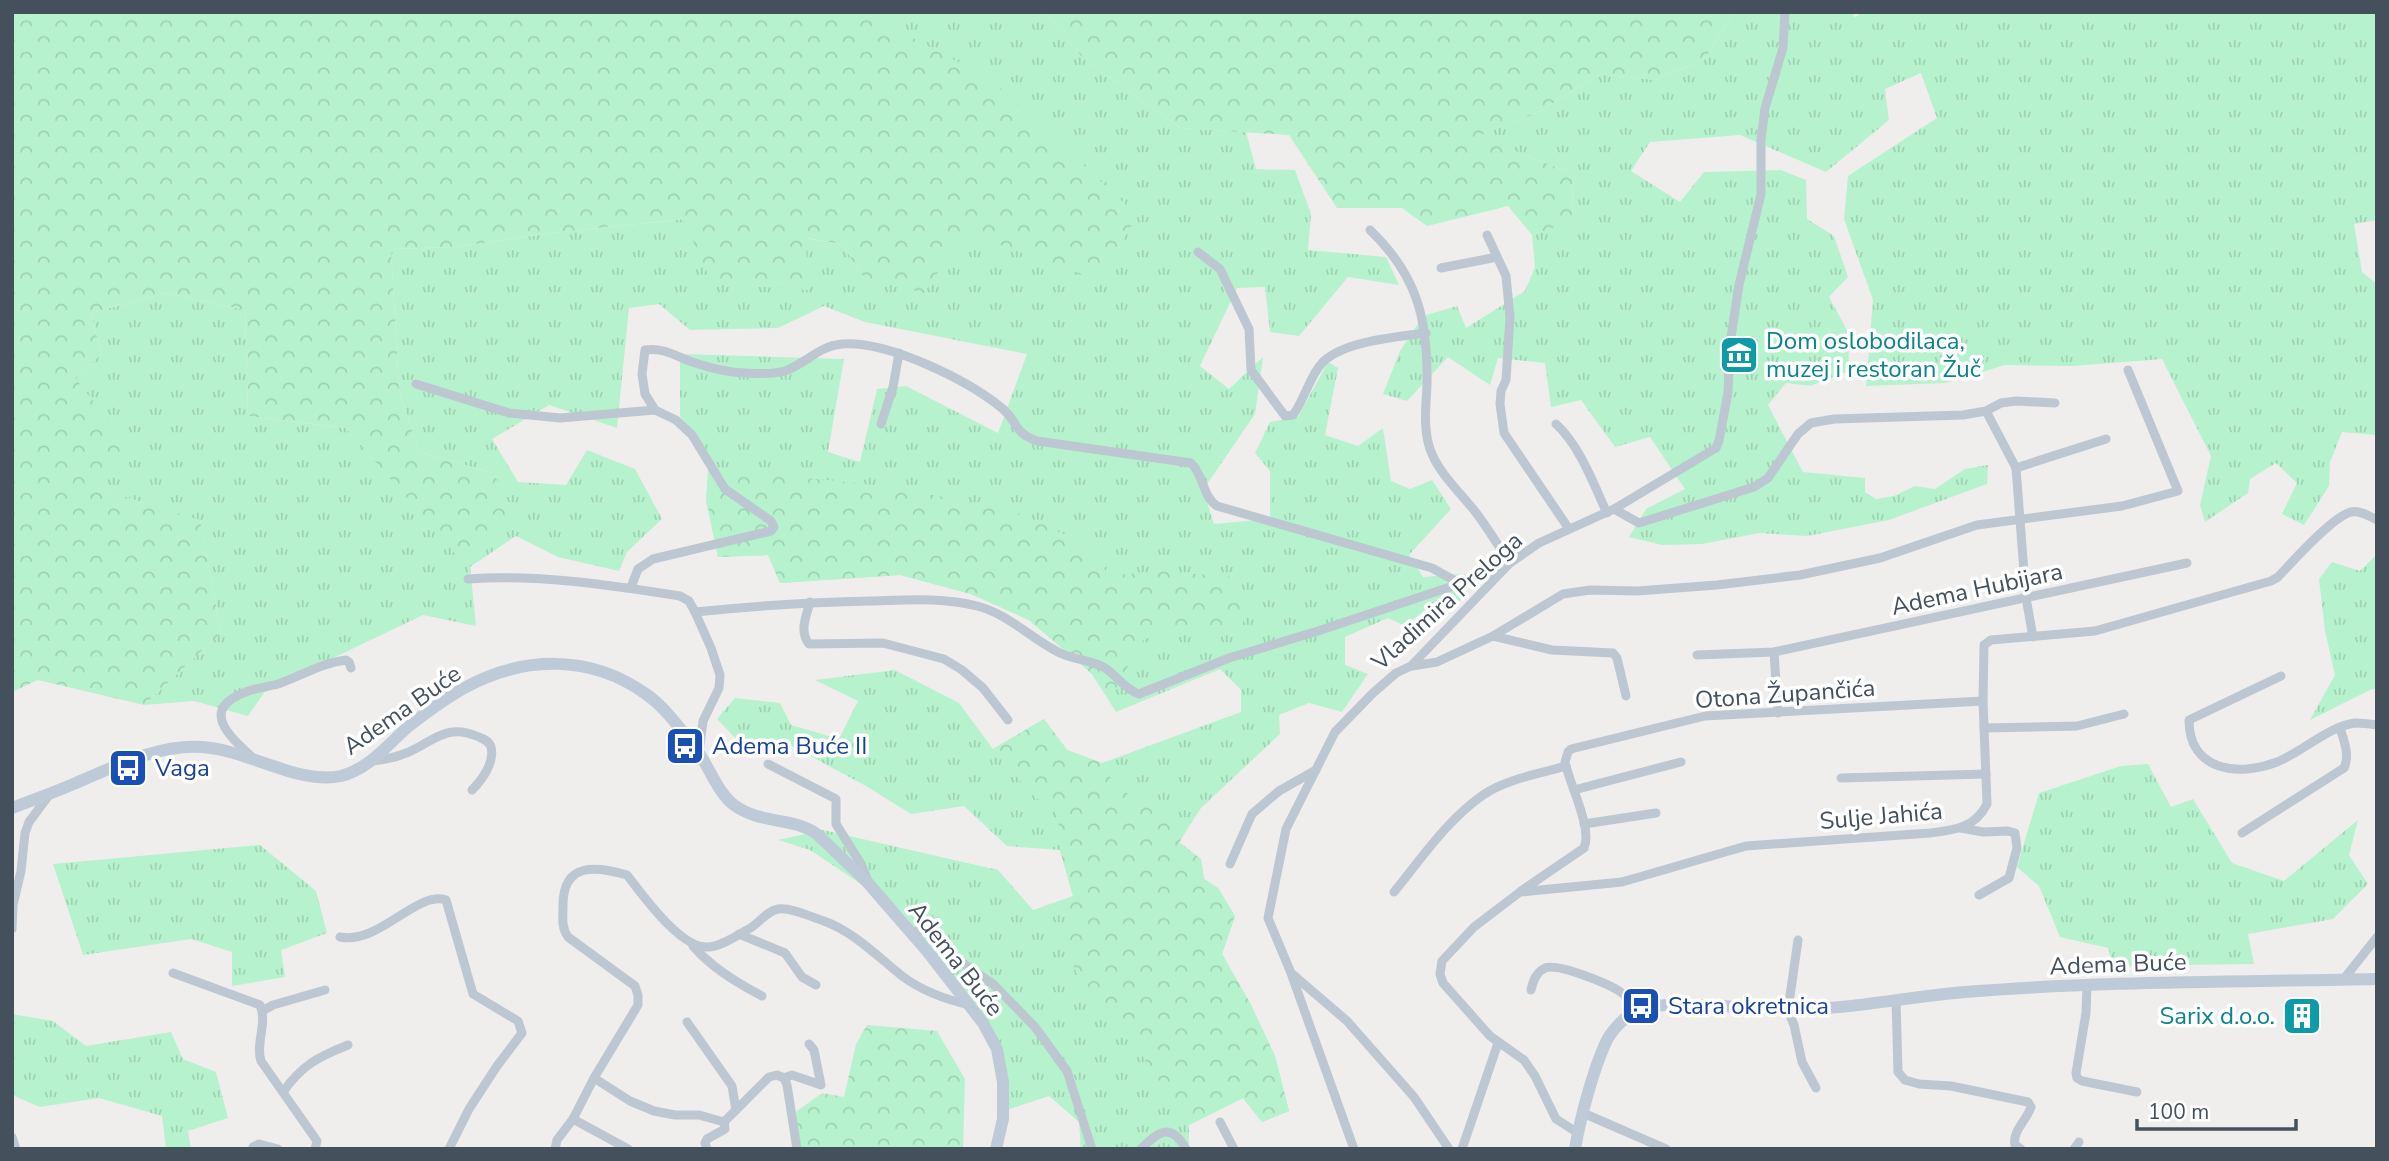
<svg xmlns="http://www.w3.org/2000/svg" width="2389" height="1161" viewBox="0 0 2389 1161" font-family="'Nunito Sans',sans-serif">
  <defs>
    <pattern id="grass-tufts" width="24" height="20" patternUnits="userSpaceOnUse" patternTransform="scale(1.75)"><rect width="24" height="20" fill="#b7f2ce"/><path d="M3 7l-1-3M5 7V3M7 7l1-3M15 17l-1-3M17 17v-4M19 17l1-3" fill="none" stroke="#9fd1b3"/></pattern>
    <pattern id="forest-crowns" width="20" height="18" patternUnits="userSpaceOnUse" patternTransform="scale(1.75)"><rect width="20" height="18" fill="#b7f2ce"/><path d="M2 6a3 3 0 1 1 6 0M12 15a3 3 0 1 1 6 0" fill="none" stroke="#9fd1b3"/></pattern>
  </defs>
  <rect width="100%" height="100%" fill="#f0eded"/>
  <g fill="url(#grass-tufts)">
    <polygon points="871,12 1044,12 1083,58 1180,128 1246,132 1256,169 1295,170 1311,214 1308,250 1386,257 1399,285 1348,277 1299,336 1270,332 1265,287 1237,288 1200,366 1229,389 1263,357 1255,414 1203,490 1214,524 1270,519 1270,471 1255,453 1270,422 1298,417 1328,362 1338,368 1325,435 1358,446 1383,428 1391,481 1410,489 1432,480 1451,509 1409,555 1423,577 1460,574 1467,592 1451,611 1431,605 1405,626 1388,618 1345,637 1345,665 1368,674 1342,712 1309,703 1279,715 1280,734 1201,808 1179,842 1201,859 1204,879 1218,888 1235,916 1222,954 1250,1003 1275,1056 1289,1111 1262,1122 1243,1098 1189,1125 1189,1149 1081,1149 1079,1122 1049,1096 1007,1110 1007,1072 979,1009 901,911 810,850 778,840 823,830 998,870 1033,910 1073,896 1060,850 1007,846 964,806 911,814 866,786 788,744 749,752 717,719 735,698 780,703 791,725 839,739 858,701 815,680 895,670 959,703 993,749 1044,719 1067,750 1102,763 1241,712 1241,690 1220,669 1116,712 1092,674 1029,620 971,594 900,575 780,583 768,555 718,557 706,501 709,456 680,416 680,354 844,359 828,452 860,462 877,389 906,386 998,433 1027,354 865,322 824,306 778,328 690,330 659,304 629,308 617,428 549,405 492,439 518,482 566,485 587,450 635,469 662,519 627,552 619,571 558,557 516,536 470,567 476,626 423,615 266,690 248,716 194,701 144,705 221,633 200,521 97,488 75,378 101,354 91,313 167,293 245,310 248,416 346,428 459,556 493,473 419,452 399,390 391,249 454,247 552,233 684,219 842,244 864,278"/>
    <polygon points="1733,12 1851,12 1855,17 1862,12 2377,12 2377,220 2354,224 2362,272 2377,284 2377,435 2342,432 2330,462 2329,486 2304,525 2282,514 2297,483 2276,463 2250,479 2248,493 2205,522 2200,505 2211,456 2162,359 2073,366 2005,365 1945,383 1866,386 1873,300 1844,219 1848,176 1937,118 1921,73 1885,89 1889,120 1826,172 1740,135 1650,142 1631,171 1680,202 1704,172 1781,170 1806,180 1807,219 1834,236 1848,277 1829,297 1848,332 1849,371 1810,386 1786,383 1768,405 1803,472 1865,478 1865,492 1876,499 1894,496 1915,486 1935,489 1965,469 1988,465 1987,484 1889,520 1807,536 1760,533 1702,544 1662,545 1629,537 1646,509 1685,489 1650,437 1615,447 1581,400 1551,407 1545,363 1498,358 1490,385 1448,357 1407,401 1383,394 1400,351 1423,316 1457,306 1466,328 1525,291 1535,267 1532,235 1572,220 1573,174 1477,136 1537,113 1600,74 1655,80 1705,59"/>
    <polygon points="2377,554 2377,690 2372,689 2310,720 2335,675 2325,631 2319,579 2332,562 2360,571"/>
    <polygon points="2148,764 2171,807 2193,799 2232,863 2284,881 2358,820 2349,855 2368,884 2333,919 2248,934 2254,964 2113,966 2108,948 2060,937 2039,886 2017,867 2039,793 2121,766"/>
    <polygon points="260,845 316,891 327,933 281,950 285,977 232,986 232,952 191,939 83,955 53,864"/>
    <polygon points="12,1014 53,1021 86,1046 171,1032 183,1059 216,1072 228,1118 188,1131 191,1149 166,1149 162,1116 99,1098 40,1107 12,1095"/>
  </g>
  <g fill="url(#forest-crowns)">
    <polygon points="12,12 871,12 872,16 993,81 1138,216 1095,280 965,232 924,293 864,278 842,244 806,238 808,290 712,283 683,219 552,233 454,247 391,249 399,390 419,452 493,473 517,518 458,557 346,428 248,416 245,310 167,293 91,313 101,354 75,378 126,442 97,488 200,520 221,633 144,705 38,680 12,692"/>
    <polygon points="1044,12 1733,12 1705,59 1655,80 1600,74 1537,113 1478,136 1573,174 1572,221 1532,235 1508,206 1427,226 1402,208 1337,208 1289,135 1180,128 1083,58"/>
    <polygon points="730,471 858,483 924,493 1021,514 1083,543 1110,576 1158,571 1233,577 1247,608 1240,633 1182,630 1144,639 1109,700 1092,674 1029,620 971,594 900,575 780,583 768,555 718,557 706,494"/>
    <polygon points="1044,719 1067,750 1102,763 1115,785 1185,833 1179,843 1201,859 1204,879 1218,888 1235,916 1222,954 1250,1003 1275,1056 1289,1111 1262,1122 1243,1098 1189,1125 1141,1054 1076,973 1063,929 1073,896 1060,850 1058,814 1030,793 993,749"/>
    <polygon points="867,1025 937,1031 965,1079 963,1149 797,1149 790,1116 822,1093 844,1097 856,1044"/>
  </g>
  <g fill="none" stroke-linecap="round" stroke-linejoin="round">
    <g stroke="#bcc7d1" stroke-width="9">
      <path d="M1370 230C1418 276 1428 320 1427 385 1426 405 1423 429 1430 449 1438 473 1462 494 1477 514 1489 530 1499 547 1510 563"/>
      <polyline points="1487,235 1506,276 1510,317 1506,380 1501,391 1500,404 1504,433 1569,529"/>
      <path d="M1198 252 1220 269 1249 329 1251 370 1285 416 1293 415C1305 399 1309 377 1322 363 1343 341 1397 337 1426 333"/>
      <polyline points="1441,268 1497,257"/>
      <polyline points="416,384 509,413 560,418 655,410"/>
      <polyline points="1986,411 2016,468 2026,598 2033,637"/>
      <polyline points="881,424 893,387 899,353"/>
      <path d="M1556 424C1580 446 1593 483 1607 513"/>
      <polyline points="2016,468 2106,439"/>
      <polyline points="1614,509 1639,523 1754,487 1768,478 1798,434 1811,423 1834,419 1963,415 1986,411 2001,403 2016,401 2055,403"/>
      <path d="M468 579C539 574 610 585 680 596L689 601 695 612 711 648 720 675 719 688 703 721 699 753"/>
      <path d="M631 587 638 569 653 559 771 531 774 527 771 521 725 489 692 435 676 420 655 410 645 394 642 374 645 350C664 347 677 357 695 363 711 368 731 373 747 373 759 374 773 374 785 371 805 364 819 346 842 344 889 341 968 380 1003 409 1019 423 1013 432 1037 441L1191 463C1204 475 1202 496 1217 506L1432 568 1459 583"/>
      <path d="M810 602C806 617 799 631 809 644L883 643 944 659 962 670 983 688 1008 720"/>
      <path d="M695 612C753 606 812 602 871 601 905 600 943 597 977 606 1009 614 1031 639 1060 653 1074 660 1092 660 1105 668 1117 676 1125 689 1139 694L1229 658 1318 631 1504 569"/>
      <polyline points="1493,636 1552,650 1613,653 1617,658 1626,696"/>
      <polyline points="1774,652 1778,713"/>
      <polyline points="1697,655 1774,652 2187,563"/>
      <polyline points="1412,666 1437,662 1493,636 1563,594 1590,590 1637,591 1717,585 1800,575 1880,558 1977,525 2122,506 2178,491 2128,370"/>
      <path d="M2281 676 2189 720C2189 771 2238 777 2277 762 2302 752 2329 726 2355 723 2362 723 2370 724 2377 725"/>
      <polyline points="1984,728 2077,726 2124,714"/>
      <path d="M251 756C229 736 199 709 246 692 256 688 267 687 278 684 301 676 321 663 346 660L349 662 351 668"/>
      <path d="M372 761C384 760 397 757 409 752 435 740 447 723 479 737 484 739 489 741 491 747 495 762 482 780 472 790"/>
      <polyline points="768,764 836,799 836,824 861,864 868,881"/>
      <polyline points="1841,778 1986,774"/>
      <polyline points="1574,790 1681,762"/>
      <polyline points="1584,824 1656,813"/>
      <polyline points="1961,828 1983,832 2008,831 2015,833 2017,848 2009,878 1979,895"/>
      <path d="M2242 833 2344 768C2350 755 2344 741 2340 728"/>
      <polyline points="1230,864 1252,814 1279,791 1316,770"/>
      <path d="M1521 891 1584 848C1593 829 1569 783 1565 762L1568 752 1571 749 1705 716 1983 701"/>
      <path d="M1394 892C1421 859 1447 820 1483 795 1506 779 1539 774 1566 766"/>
      <polyline points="12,929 13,905 21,871 25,833 29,822 49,795"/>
      <polyline points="910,933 924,930 930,932 954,957 993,984 1035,1027 1067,1071 1092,1149"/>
      <polyline points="739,934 785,953 802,977 816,985"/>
      <path d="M340 937C379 945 417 890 446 900L473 994 518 1021 522 1033 497 1066 469 1109 449 1149"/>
      <polyline points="1798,940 1788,1010 1794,1025 1802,1062 1816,1088"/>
      <path d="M693 946C712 968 737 983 762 996"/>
      <path d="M173 973 260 1005C268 1023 255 1043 261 1061L317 1141 315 1149"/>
      <polyline points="1292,976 1354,1149"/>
      <polyline points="2343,980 2377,937"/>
      <polyline points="2087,985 2086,1013 2076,1073 2077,1078 2082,1081 2137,1092"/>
      <path d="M1531 990C1533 981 1536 972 1545 968 1558 963 1610 984 1622 993 1628 997 1632 1004 1636 1010"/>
      <path d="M1896 999 1898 1072 1905 1080 1919 1084 1951 1086 2028 1102 2031 1107C2027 1120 2012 1131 2015 1145L2021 1149"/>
      <polyline points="262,1011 273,1005 325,990"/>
      <polyline points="687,1022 732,1086 736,1110"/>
      <polyline points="594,1078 630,1101 654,1111 675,1115 699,1115 724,1122"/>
      <polyline points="784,1078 792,1075 821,1085 814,1050 809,1044"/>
      <path d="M283 1092C302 1065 318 1057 348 1045"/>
      <polyline points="1583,1113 1666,1149"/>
      <polyline points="573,1119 628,1149"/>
      <polyline points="1220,1122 1234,1149"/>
      <path d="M1578 1133 1556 1119 1535 1076 1524 1060 1490 1036 1443 983 1440 974 1442 961 1474 927 1520 892 1622 882 1746 846 1930 833C1955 830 1975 828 1987 804L1983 701 1984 645 1991 640 2095 631 2271 581 2278 577C2292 562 2333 516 2351 512 2360 510 2369 516 2377 520"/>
      <polyline points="12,1137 16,1149"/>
      <polyline points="254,1149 253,1147 259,1144 278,1149"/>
      <path d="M555 1149 557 1140 573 1119 594 1078 638 1005V995L635 986 568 937C561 927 563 917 563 905 563 862 596 866 627 875 643 895 681 950 709 947 722 946 736 936 747 930 758 925 766 911 778 909 791 907 811 917 824 921 854 932 877 956 902 976 921 990 947 1000 970 1005"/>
      <polyline points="707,1149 705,1143 707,1139 725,1129 724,1122 769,1077 777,1075 784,1078 787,1085 797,1149"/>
      <path d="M1141 1149C1159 1131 1171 1122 1186 1149"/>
      <polyline points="1449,1149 1414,1097 1347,1021 1291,973 1268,918 1286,829 1335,732 1373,693 1396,673 1411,666 1510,563 1539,543 1614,509 1716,448 1719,441 1728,392 1730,344 1739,285 1761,194 1761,140 1765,108 1783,48 1785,12"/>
      <polyline points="1462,1149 1498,1043"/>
      <polyline points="2074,1149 2079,1142"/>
    </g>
    <g stroke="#becad8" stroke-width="12">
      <path d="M12 808C33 800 55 792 76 783 116 766 158 744 202 747 248 750 298 785 341 776 369 769 388 744 409 726 427 712 446 698 466 687 524 656 590 654 646 694 666 708 681 730 696 749 709 766 717 792 734 805 761 825 796 817 818 835L868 883 927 951 983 1023 997 1049 1003 1082V1119L996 1149"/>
      <path d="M1575 1149C1580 1119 1593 1070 1606 1042 1611 1031 1624 1018 1634 1011 1656 998 1756 1009 1786 1010 1846 1010 1905 997 1965 992 2102 981 2239 982 2377 979"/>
    </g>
  </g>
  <defs>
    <g id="museum-square" transform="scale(2.0125)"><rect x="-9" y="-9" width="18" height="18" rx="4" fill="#0f9aa8" stroke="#fff"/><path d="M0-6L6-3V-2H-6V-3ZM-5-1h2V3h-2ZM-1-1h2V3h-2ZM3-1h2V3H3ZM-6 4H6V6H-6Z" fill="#fff"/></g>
    <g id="bus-square" transform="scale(2.0125)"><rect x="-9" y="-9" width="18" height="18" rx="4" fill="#1a4fb4" stroke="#fff"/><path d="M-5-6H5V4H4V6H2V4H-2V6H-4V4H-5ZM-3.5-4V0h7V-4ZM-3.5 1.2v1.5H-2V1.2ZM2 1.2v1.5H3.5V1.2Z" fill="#fff"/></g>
    <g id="building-square" transform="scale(2.0125)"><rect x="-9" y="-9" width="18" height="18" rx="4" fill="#0f9aa8" stroke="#fff"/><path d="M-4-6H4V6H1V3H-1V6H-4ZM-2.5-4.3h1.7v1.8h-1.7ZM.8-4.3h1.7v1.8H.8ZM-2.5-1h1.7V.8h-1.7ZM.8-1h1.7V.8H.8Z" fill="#fff"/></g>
  </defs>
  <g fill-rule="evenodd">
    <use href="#museum-square" x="1739" y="355"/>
    <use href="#bus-square" x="685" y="746"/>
    <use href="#bus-square" x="128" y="768"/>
    <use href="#bus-square" x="1641" y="1006"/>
    <use href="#building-square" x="2302" y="1016"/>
  </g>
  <g text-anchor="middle" stroke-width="7" stroke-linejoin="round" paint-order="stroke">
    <g font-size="24" fill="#0d838f" stroke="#fff" text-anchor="start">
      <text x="1766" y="349">Dom oslobodilaca,<tspan x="1766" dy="28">muzej i restoran Žuč</tspan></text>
      <text x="2275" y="1024" text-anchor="end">Sarix d.o.o.</text>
    </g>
    <g font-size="24" fill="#44505c" stroke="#fff">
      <text transform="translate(1977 589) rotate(-12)" y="8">Adema Hubijara</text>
      <text transform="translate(1447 601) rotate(-42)" y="8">Vladimira Preloga</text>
      <text transform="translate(1785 694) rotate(-4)" y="8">Otona Župančića</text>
      <text transform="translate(402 710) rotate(-35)" y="8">Adema Buće</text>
      <text transform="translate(1881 816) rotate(-5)" y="8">Sulje Jahića</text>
      <text transform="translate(956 959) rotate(52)" y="8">Adema Buće</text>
      <text transform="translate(2118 964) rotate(-2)" y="8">Adema Buće</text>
    </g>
    <g font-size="24" fill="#164399" stroke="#fff" text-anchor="start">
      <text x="712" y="754">Adema Buće II</text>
      <text x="155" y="776">Vaga</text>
      <text x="1668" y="1014">Stara okretnica</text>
    </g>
  </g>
  <rect width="2389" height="1161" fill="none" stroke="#44505c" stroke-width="28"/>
  <path d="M2137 1119v10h159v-10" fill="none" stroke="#44505c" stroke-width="3.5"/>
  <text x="2148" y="1119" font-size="21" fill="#44505c" stroke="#ffffff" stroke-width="5" paint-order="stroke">100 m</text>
</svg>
